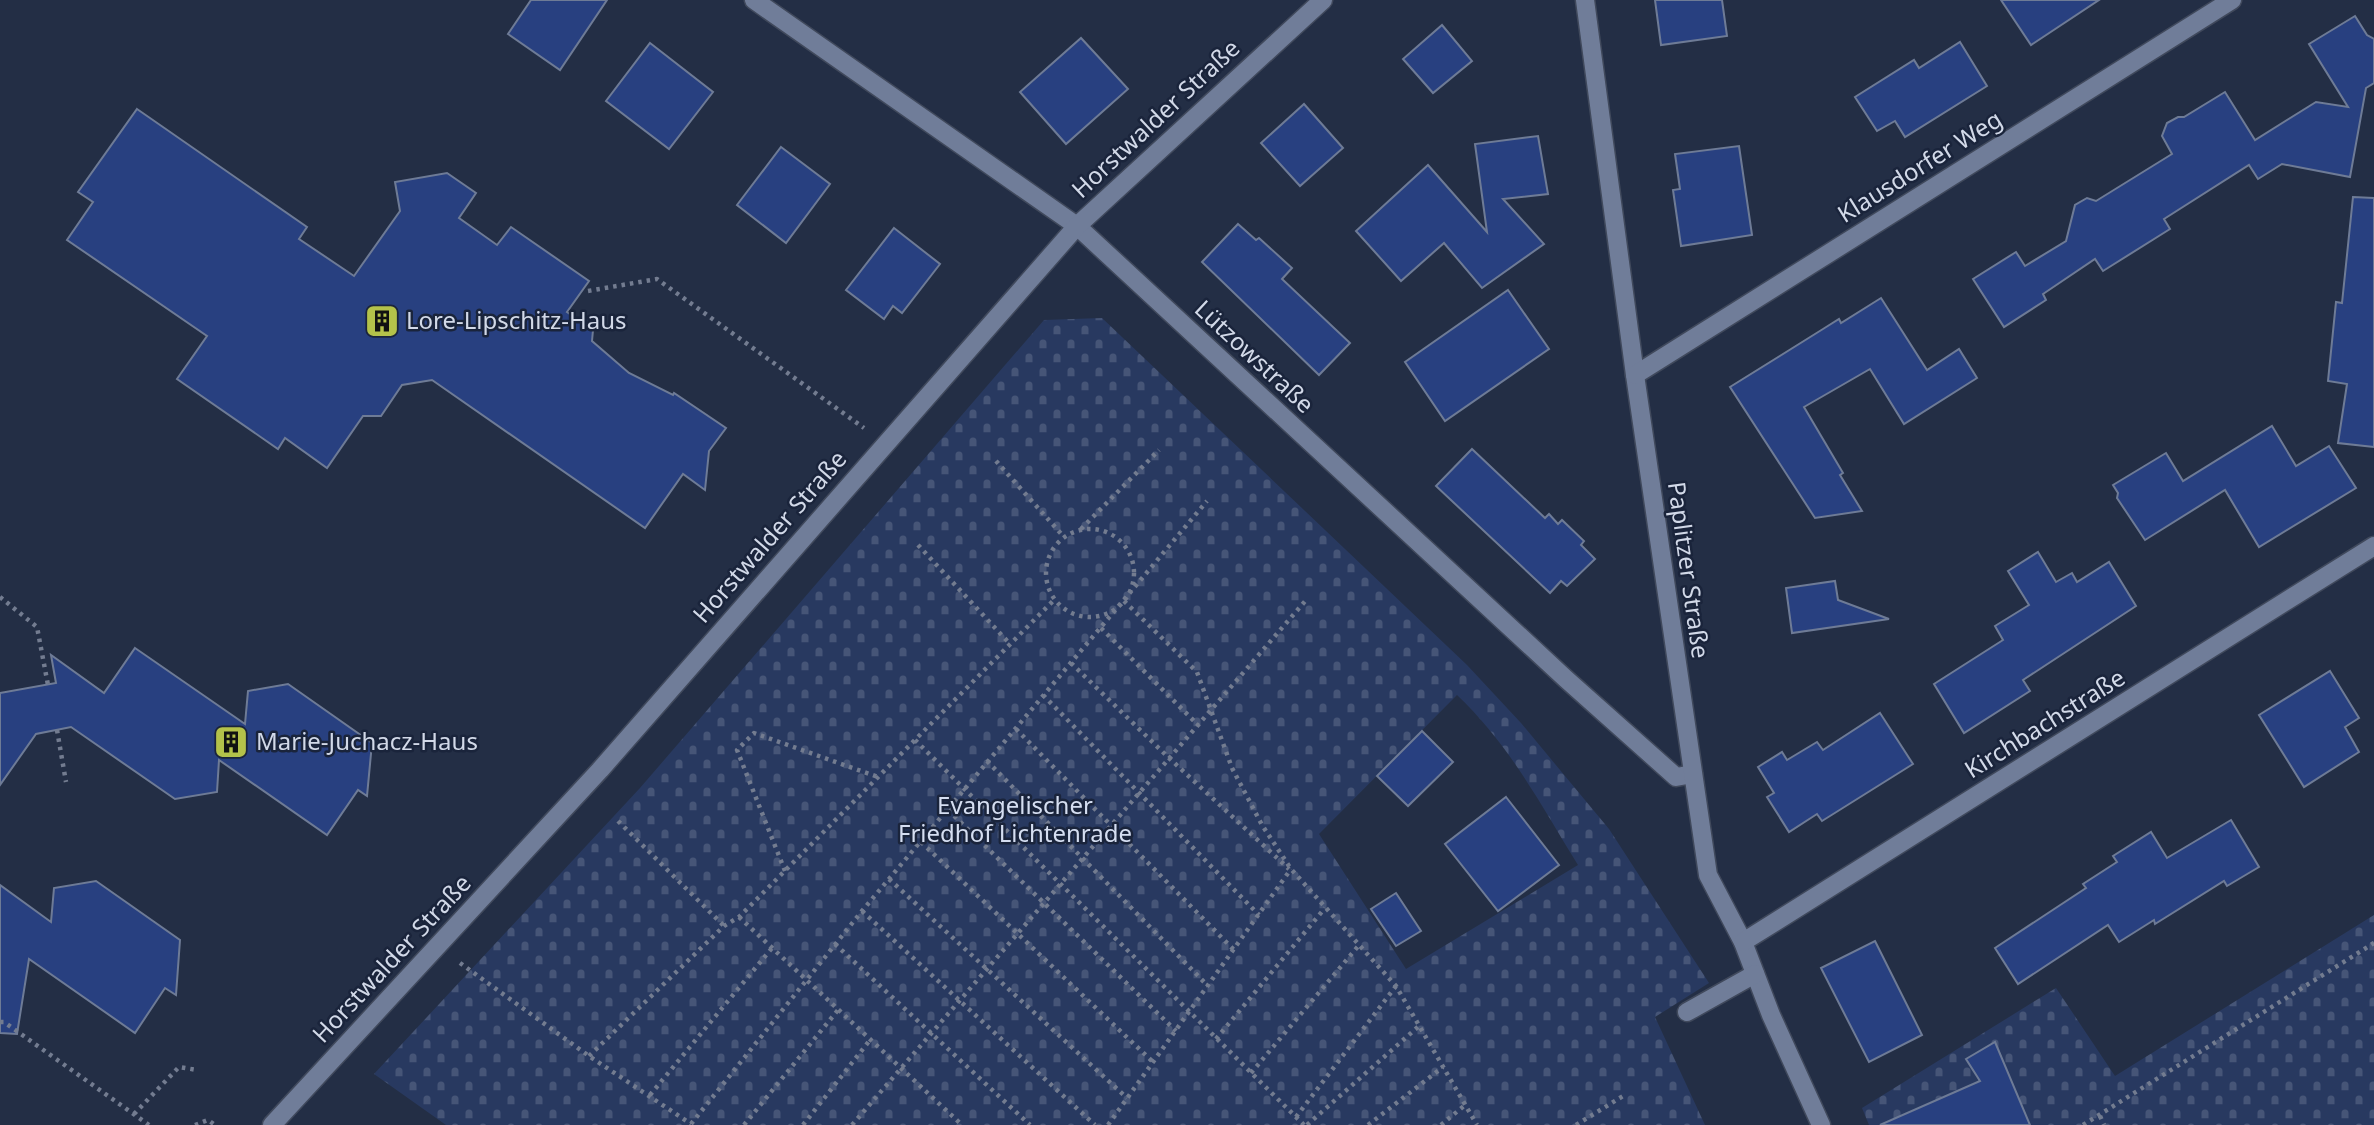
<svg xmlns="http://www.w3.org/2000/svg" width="2374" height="1125" viewBox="0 0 2374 1125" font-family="'Noto Sans',sans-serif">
  <defs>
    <pattern id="cemetery-stones" width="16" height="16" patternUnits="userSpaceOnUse" patternTransform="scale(1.75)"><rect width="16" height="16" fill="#283960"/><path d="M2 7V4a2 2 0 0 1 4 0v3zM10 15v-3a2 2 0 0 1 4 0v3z" fill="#465577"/></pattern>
  </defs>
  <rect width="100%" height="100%" fill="#232e45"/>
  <g fill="url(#cemetery-stones)" fill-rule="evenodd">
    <path d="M1102 318 1467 665 1521 723 1609 829 1709 983 1655 1017 1705 1125H446L374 1074 640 788 1044 320ZM1457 695C1509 744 1541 805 1578 865L1406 969 1319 834Z"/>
    <polygon points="2374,915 2374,1125 1869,1125 1862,1108 2056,988 2115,1076"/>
  </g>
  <g fill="#284080" stroke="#6e7b96" stroke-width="2">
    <polygon points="531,0 607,0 560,70 508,34"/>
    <polygon points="1655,0 1722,0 1727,36 1661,45"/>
    <polygon points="2001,0 2099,0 2031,45"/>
    <polygon points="2355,16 2367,35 2374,39 2374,83 2366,88 2350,177 2282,164 2258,179 2249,165 2164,219 2170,229 2103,271 2095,259 2043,294 2046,300 2004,327 1973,279 2016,252 2025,266 2066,241 2075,205 2087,198 2096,201 2172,154 2162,136 2167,123 2178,117 2184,117 2225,92 2255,140 2316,102 2348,107 2309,44"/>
    <polygon points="1442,25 1472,61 1433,93 1403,59"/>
    <polygon points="1081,38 1128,89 1066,144 1020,92"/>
    <polygon points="1960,42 1987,86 1905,137 1895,121 1877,131 1855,97 1914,60 1919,68"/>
    <polygon points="650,43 713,92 669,149 606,101"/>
    <polygon points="1304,104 1343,148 1300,186 1261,143"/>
    <polygon points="137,109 307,227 299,239 354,276 400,211 395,182 447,173 476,193 459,218 497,245 511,227 589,281 567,312 593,330 592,341 629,373 673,395 674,393 726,428 709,451 705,490 683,474 645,528 432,380 402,385 381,416 363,416 327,468 285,438 278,449 177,379 207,336 67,240 93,202 78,192"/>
    <polygon points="1538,136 1548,194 1503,199 1544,244 1482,288 1444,243 1401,281 1356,231 1428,165 1487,232 1475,144"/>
    <polygon points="1739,146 1752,235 1681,246 1673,190 1680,189 1675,154"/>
    <polygon points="781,147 830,184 786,243 737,205"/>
    <polygon points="2353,197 2374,198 2374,447 2338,443 2347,384 2328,381 2336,302 2342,303"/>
    <polygon points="1238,224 1256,240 1259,238 1292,268 1282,279 1350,343 1319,375 1202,262"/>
    <polygon points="894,228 940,264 902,313 893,306 884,319 846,290"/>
    <polygon points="1508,290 1549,349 1445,421 1405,362"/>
    <polygon points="1881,298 1927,370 1959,349 1977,378 1904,424 1870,369 1804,407 1843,473 1840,475 1862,511 1815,518 1730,387 1823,329 1839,319 1841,323"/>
    <polygon points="2272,426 2296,466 2329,446 2356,488 2259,547 2225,490 2145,540 2117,498 2118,493 2113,485 2166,453 2183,481"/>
    <polygon points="1472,449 1545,518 1549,514 1558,524 1562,520 1584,541 1581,545 1595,559 1567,586 1561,581 1550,593 1436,486"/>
    <polygon points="2038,552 2056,582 2072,573 2077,582 2109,562 2136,606 2023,680 2030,691 1964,733 1934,684 2003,640 1995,626 2029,605 2008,571"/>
    <polygon points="1835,581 1838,600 1889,619 1792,633 1786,588"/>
    <polygon points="135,648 245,724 248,691 288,684 372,743 367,796 358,790 327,835 219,760 217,792 175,799 71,727 36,734 0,785 0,693 56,683 51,655 104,693"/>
    <polygon points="2330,671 2359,718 2345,727 2359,752 2304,787 2259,715"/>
    <polygon points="1880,713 1913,764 1822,821 1817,814 1789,832 1767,797 1774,793 1758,767 1782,752 1787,760 1817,742 1823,750"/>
    <polygon points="1422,731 1453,762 1408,806 1377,776"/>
    <polygon points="1506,797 1559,865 1498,911 1445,844"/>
    <polygon points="2231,820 2259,867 2227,886 2224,881 2155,924 2154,920 2119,942 2108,925 2018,984 1995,948 2086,888 2083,884 2117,862 2113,856 2151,832 2167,858"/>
    <polygon points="96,881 180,940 176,995 165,988 135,1033 29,959 17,1034 0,1033 0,885 51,922 54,888"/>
    <polygon points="1396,893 1421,931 1396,946 1371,909"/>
    <polygon points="1875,941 1922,1035 1869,1062 1821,968"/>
    <polygon points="1995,1042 2030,1125 1880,1125 1980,1081 1966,1059"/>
  </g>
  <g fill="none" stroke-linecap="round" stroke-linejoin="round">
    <g stroke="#40495c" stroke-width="21">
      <g id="minor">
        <polyline points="754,0 1077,226 1566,679 1676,777 1693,774"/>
        <polyline points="1585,0 1635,375 1708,875 1743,942 1771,1015 1821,1125"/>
        <polyline points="1635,375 2232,0"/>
        <polyline points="1743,942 2374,546"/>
        <polyline points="1687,1012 1755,974"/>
        <polyline points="272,1125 600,770 1077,226 1323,0"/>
      </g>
    </g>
    <g stroke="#737c90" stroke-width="4.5" stroke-dasharray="3.5 5" stroke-linecap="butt">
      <polyline points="588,291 657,279 864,428"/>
      <polyline points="996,461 1064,537"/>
      <circle cx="1090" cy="573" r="44"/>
      <polyline points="1081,529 1159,450"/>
      <polyline points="918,545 1010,644"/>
      <polyline points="0,597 37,627 48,685"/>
      <polyline points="1124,601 1197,672 1232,768 1262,825 1291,869 1396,986 1477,1125"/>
      <polyline points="1101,628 1198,725"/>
      <polyline points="1071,663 1169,758 1289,869"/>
      <polyline points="1043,695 1259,915"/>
      <polyline points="1016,729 1234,950"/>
      <polyline points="57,730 66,782"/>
      <polyline points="915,740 1304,1125"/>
      <polyline points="987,761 1208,986"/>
      <polyline points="948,810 1176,1031"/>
      <polyline points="618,821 724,926"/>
      <polyline points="921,842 1153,1062"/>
      <polyline points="785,871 737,750 754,733 878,777"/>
      <polyline points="889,879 1127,1098"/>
      <polyline points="862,911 1095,1125"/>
      <polyline points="739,917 962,1125"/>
      <polyline points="835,944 1030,1125"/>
      <polyline points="460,963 589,1056 691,1124"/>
      <polyline points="0,1022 4,1022 149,1125"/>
      <polyline points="1216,1039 1325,908"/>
      <polyline points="589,1056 724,926 739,917 1055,599"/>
      <polyline points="1251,1073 1360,944"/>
      <polyline points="650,1095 772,948"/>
      <polyline points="134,1114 179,1067 197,1070"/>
      <polyline points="2100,1116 2104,1125"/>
      <polyline points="1296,1117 1396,986"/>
      <polyline points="691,1124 862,911 1207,501"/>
      <polyline points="195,1125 208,1120 215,1125"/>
      <polyline points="744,1125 838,1010"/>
      <polyline points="803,1125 870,1040"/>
      <polyline points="852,1125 1307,599"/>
      <polyline points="1108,1125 1291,869"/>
      <polyline points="1307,1125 1419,1026"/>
      <polyline points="1368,1125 1443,1067"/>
      <polyline points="1441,1125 1465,1105"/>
      <polyline points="1576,1125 1623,1096"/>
      <polyline points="2083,1125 2374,943"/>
    </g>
    <use href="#minor" stroke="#707d99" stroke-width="18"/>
  </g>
  <defs>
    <g id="building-square" transform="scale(1.75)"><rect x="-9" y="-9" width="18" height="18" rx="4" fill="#b4c24a" stroke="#1a243b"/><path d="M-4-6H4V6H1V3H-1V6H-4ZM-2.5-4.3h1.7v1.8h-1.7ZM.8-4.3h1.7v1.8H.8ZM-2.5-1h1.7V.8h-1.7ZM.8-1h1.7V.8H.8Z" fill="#111"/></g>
  </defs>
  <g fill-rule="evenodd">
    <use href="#building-square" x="382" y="321"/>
    <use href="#building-square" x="231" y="742"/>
  </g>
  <g text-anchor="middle" stroke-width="5" stroke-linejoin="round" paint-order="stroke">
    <g font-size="24" fill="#d2d9e8" stroke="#1a243b">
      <text transform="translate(1156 119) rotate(-43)" y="8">Horstwalder Straße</text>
      <text transform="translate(1920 167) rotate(-32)" y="8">Klausdorfer Weg</text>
      <text transform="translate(1254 357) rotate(43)" y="8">Lützowstraße</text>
      <text transform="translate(770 537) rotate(-49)" y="8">Horstwalder Straße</text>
      <text transform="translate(1688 570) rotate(82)" y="8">Paplitzer Straße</text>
      <text transform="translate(2045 724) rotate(-32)" y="8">Kirchbachstraße</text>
      <text transform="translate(392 959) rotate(-47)" y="8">Horstwalder Straße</text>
    </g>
    <g font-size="24" fill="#d2d9e8" stroke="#1a243b" text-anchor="start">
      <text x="406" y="329">Lore-Lipschitz-Haus</text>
      <text x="256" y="750">Marie-Juchacz-Haus</text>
    </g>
    <g font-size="24" fill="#d5def1" stroke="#1a243b">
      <text x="1015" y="814">Evangelischer<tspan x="1015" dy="28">Friedhof Lichtenrade</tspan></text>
    </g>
  </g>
</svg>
